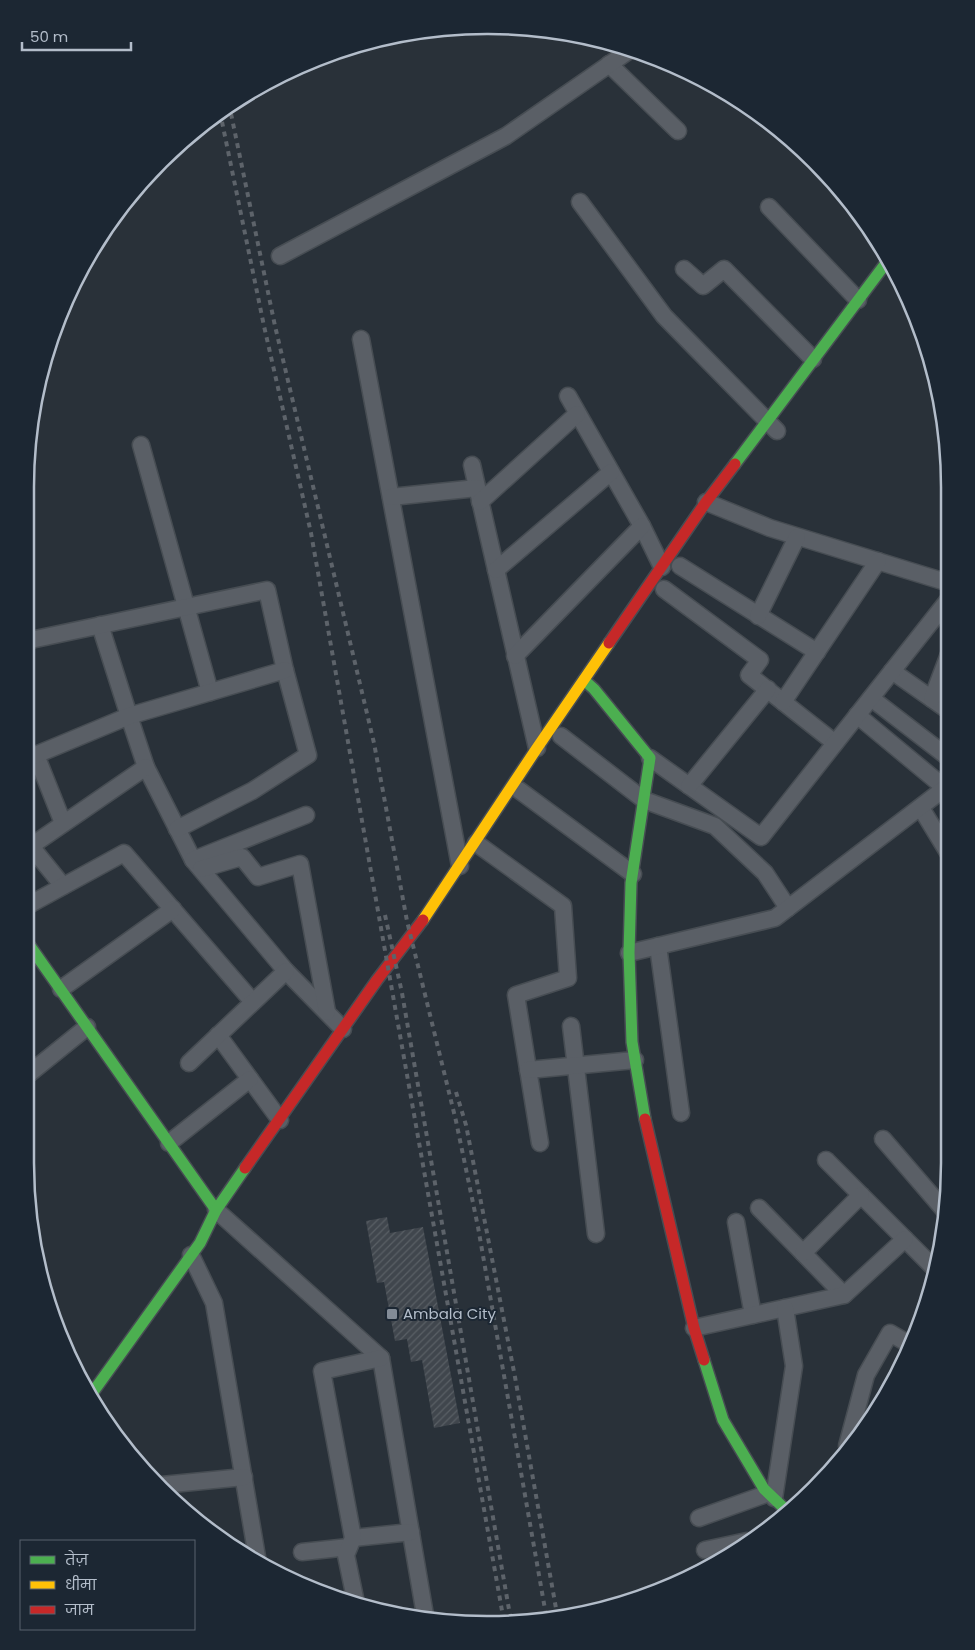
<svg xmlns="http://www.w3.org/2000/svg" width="975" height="1650" viewBox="0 0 975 1650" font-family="Poppins,'Noto Sans Devanagari',sans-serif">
  <defs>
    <pattern id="building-hatch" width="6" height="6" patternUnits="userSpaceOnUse" patternTransform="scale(1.25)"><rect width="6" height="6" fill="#40464d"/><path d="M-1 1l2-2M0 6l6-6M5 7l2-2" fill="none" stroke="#595f65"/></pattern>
  </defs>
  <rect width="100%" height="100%" fill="#293139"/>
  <polygon fill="url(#building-hatch)" points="387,1217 390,1233 423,1227 460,1423 434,1428 422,1360 411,1362 407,1339 395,1341 384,1282 377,1283 366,1221"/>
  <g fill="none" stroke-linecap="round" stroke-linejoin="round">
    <g stroke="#474d53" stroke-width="19">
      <g id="street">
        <polyline points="609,64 678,131"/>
        <polyline points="580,202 664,316 777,431"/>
        <polyline points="769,207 858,300"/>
        <polyline points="280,256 506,136 630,50"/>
        <polyline points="684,269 703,286 724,269 813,359"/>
        <polyline points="361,339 460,866"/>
        <polyline points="568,396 642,526 662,567"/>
        <polyline points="141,445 210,692"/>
        <polyline points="472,465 537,748"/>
        <polyline points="391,497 477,488"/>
        <polyline points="480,502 577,414"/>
        <polyline points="706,502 770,528 949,583"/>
        <polyline points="680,566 817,652"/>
        <polyline points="496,570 611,472"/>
        <polyline points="664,589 760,660 749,675 835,743"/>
        <polyline points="758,616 797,537"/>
        <polyline points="100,625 129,716 146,767 193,860 286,971 343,1029"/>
        <polyline points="26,641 267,590 285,670 308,755 252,791 177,829"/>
        <polyline points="515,656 642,526"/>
        <polyline points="892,671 949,711"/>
        <polyline points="871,698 949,758"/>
        <polyline points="932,699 949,654"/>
        <polyline points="783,702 878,561"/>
        <polyline points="857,715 945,788"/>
        <polyline points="561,736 644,800 715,826 765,873 788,908"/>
        <polyline points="36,755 63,823"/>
        <polyline points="650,758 761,837 949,599"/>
        <polyline points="26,759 129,716 285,670"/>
        <polyline points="689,786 768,689"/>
        <polyline points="519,790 633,874"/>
        <polyline points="921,808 949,854"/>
        <polyline points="25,839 63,886"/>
        <polyline points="476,843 563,906 568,978 516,995 540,1143"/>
        <polyline points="31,846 146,767"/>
        <polyline points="193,860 306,815"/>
        <polyline points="201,869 242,857 258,877 300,864 327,1012"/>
        <polyline points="25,907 124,853 253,1002"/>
        <polyline points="658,946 681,1113"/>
        <polyline points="629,953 775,918 949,785"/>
        <polyline points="61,989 173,909"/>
        <polyline points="571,1026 596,1234"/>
        <polyline points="218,1035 280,1120"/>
        <polyline points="189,1063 286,971"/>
        <polyline points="528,1070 635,1060"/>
        <polyline points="25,1077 87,1027"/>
        <polyline points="883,1139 945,1211"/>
        <polyline points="169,1143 250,1079"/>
        <polyline points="826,1160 934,1268"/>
        <polyline points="759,1208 844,1295"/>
        <polyline points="216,1210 381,1358 425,1615"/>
        <polyline points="736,1222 753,1315"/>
        <polyline points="803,1253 861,1195"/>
        <polyline points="191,1255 214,1303 257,1557"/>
        <polyline points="694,1328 844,1295 905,1239"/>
        <polyline points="847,1446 866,1375 890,1333 909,1344"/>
        <polyline points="162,1485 244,1477"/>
        <polyline points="774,1498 794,1366 785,1308"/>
        <polyline points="699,1518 769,1493"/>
        <polyline points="353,1538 411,1532"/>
        <polyline points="705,1550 747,1541"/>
        <polyline points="302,1552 349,1547"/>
        <polyline points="356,1603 346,1555 353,1538 322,1371 381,1358"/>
      </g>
    </g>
    <g stroke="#474d53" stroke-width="14">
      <g id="fast">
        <polyline points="735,464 889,259"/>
        <polyline points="584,680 594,689 650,758 631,883 629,953 632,1042 645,1119"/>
        <polyline points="25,939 216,1210"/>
        <polyline points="704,1360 723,1420 764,1489 787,1511"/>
        <polyline points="93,1392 200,1243 216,1210 245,1168"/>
      </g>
    </g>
    <g stroke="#474d53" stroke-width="14">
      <polyline id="slow" points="423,920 537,748 609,643"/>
    </g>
    <g stroke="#474d53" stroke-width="14">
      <g id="jam">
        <polyline points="609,643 706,502 735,464"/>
        <polyline points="645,1119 694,1328 704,1360"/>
        <polyline points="245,1168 377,980 423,920"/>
      </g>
    </g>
    <use href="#street" stroke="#5a5f66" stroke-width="16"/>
    <use href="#fast" stroke="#4caf50" stroke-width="11"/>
    <use href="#slow" stroke="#ffc107" stroke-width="11"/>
    <use href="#jam" stroke="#c62828" stroke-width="11"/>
    <g stroke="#5d636a" stroke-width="4" stroke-dasharray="5 5" stroke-linecap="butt">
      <polyline points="229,104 275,326 374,743 407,921 456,1121 478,1227 546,1615"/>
      <polyline points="220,112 264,326 311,533 504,1622"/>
      <polyline points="385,915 402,993 511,1621"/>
      <polyline points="456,1092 466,1125 515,1377 557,1614"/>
    </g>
  </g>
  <rect fill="#838c97" stroke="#1c2733" stroke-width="2" x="386" y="1308" width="12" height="12" rx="2.5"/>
  <g text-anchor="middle" stroke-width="4" stroke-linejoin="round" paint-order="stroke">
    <g font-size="15" fill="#b3bdca" stroke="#1c2733" text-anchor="start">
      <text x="403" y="1319">Ambala City</text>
    </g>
  </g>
  <path d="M0 0H975V1650H0ZM487 34H488A453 453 0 0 1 941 487V1163A453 453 0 0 1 488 1616H487A453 453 0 0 1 34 1163V487A453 453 0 0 1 487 34Z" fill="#1c2733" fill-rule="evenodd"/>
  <path fill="none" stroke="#b3bdca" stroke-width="2.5" d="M487 34H488A453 453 0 0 1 941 487V1163A453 453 0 0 1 488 1616H487A453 453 0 0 1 34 1163V487A453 453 0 0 1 487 34Z"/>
  <rect x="20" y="1540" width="175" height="90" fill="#1c2733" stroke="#58636f"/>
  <rect x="30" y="1556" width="25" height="8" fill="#4caf50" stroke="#58636f"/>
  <text x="65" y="1565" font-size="15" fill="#b3bdca">तेज़</text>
  <rect x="30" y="1581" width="25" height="8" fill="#ffc107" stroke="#58636f"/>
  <text x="65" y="1590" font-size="15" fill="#b3bdca">धीमा</text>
  <rect x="30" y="1606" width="25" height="8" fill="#c62828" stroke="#58636f"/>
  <text x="65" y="1615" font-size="15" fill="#b3bdca">जाम</text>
  <path d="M22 42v8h109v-8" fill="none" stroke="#b3bdca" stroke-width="2.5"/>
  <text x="30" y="42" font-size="15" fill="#b3bdca" stroke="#1c2733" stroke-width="4" paint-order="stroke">50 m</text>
</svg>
